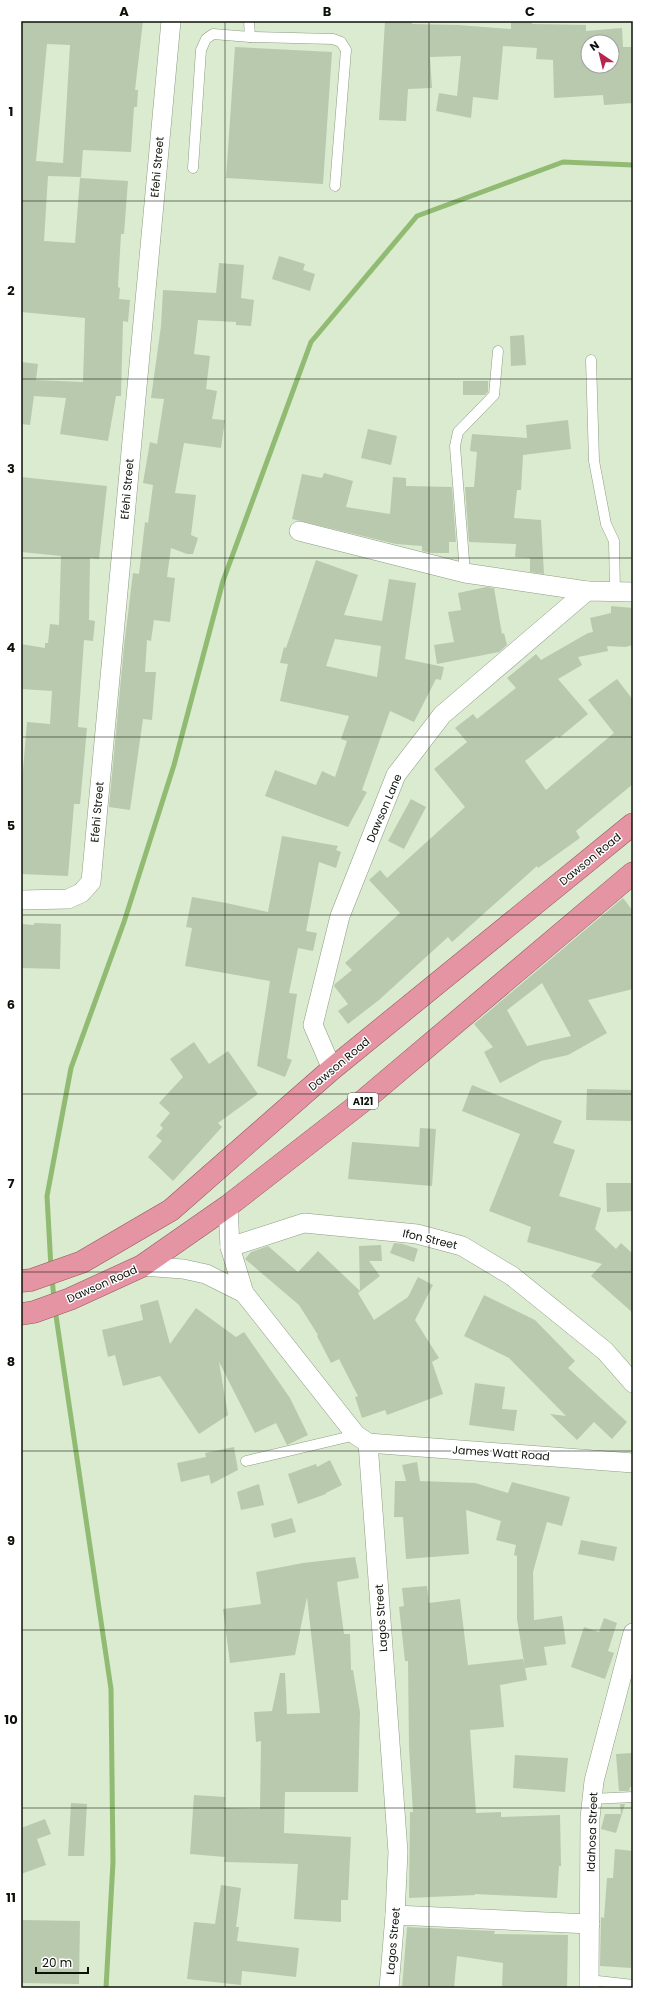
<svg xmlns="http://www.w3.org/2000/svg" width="654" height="2009" viewBox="0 0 654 2009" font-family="Poppins,sans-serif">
  <rect width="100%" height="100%" fill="#daebcf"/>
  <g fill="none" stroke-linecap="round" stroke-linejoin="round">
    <g stroke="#91bb73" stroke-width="5">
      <polyline points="51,1268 47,1196 71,1068 124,922 174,765 223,581 311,342 417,216 563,162 633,165"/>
      <polyline points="52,1278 54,1299"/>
      <polyline points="55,1309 111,1689 113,1862 106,1988"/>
    </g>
  </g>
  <g fill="#b9c9ae" fill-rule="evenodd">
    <path d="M21 21H143L135 90H138L137 107H134L131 152 83 150 81 177 48 176 44 241 75 243 80 178 128 181 124 234H121L118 287 120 288 119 299 130 300 128 322 123 321 121 396H116L108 441 60 434 66 398 34 396 30 425 21 424V362L38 364 36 380 83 382 85 318 21 312ZM47 44 70 45 63 163 36 161Z"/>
    <path d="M385 21H412V24L458 25 511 29V21H532V24L586 25V31L622 28 623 47H633V103L604 105 603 95 554 98 553 60 536 59 537 48 503 46 498 100 473 97 471 118 436 111 439 93 457 96 461 56 430 57 432 88 408 89 406 121 379 120ZM588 42H612V66H588Z"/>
    <polygon points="235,47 332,52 323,184 226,178"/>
    <polygon points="279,256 305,264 303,270 315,274 310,291 272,279"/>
    <polygon points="219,263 244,265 241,298 254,300 251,326 236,325 236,322 198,320 194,354 210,356 206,389 217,391 212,419 225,420 221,448 184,443 175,493 196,495 191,535 198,538 193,554 187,554 171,548 167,577 175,578 170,622 154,620 151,641 147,640 145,672 156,672 152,720 143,719 130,810 109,807 124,646 133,573 139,574 145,522 148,523 153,485 143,483 150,442 157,444 164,399 151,398 161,326 163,290 216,293"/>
    <polygon points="524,335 526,365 511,366 510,336"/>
    <polygon points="463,381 488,381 488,392 485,395 463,395"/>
    <polygon points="568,420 571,449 523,455 521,490 517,490 514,518 541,520 544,574 530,572 530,558 515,557 516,544 469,542 465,487 474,487 477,452 470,451 472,434 527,438 526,425"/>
    <polygon points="368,429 397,436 391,465 361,458"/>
    <polygon points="324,473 353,481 346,507 390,514 393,477 406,478 406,486 452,487 456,542 449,542 449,553 431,553 422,551 422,546 396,544 292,519 302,474 322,478"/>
    <polygon points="21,477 107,486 99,559 90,558 89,620 95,621 93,641 84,640 78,727 87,728 80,804 74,804 68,876 21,874 21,794 27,722 50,724 52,691 21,689 21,644 45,648 45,643 48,643 50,624 59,625 61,556 21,552"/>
    <path d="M316 560 358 575 344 615 382 621 389 579 416 583 405 659 444 667 441 680 436 679 414 722 390 711 362 790 367 792 348 827 265 796 275 770 316 785 322 771 335 777 347 741 341 739 349 716 280 701 288 664 280 663 284 647 286 648ZM335 639 381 646 377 677 326 666Z"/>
    <polygon points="486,587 494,588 502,634 504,633 507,645 499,652 437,664 434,645 454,642 448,612 461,610 458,593"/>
    <polygon points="611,606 633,608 633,645 625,647 607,646 608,651 578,657 582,665 558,679 588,714 559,738 557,736 525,761 546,790 614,733 588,700 617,679 633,700 633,784 576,831 580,838 538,868 537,866 452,942 448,937 379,1000 348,1024 338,1011 348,1004 334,986 335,984 352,970 345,963 400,913 369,880 380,870 387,878 465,807 434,769 467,742 455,728 473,714 477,719 516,688 507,678 536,654 541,660 588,633 593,632 590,618 611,613"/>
    <polygon points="411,799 426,807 404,849 388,841"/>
    <polygon points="282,836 338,846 336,850 341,852 336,868 319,862 306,931 317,933 313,951 298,948 289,993 297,994 287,1058 292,1060 285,1077 257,1066 270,981 185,966 192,928 186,927 192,897 226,903 268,912"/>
    <path d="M623 898 633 911V989L588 1000 607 1033 568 1055 541 1061 500 1083 484 1052 493 1047 474 1024ZM542 983 571 1036 527 1046 507 1010Z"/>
    <polygon points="34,923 61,924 60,969 21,968 21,924 34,925"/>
    <polygon points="194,1042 209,1064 228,1051 258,1094 218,1123 222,1127 173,1181 148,1157 162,1141 156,1136 163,1128 160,1125 170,1113 159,1103 183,1077 170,1059"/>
    <polygon points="472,1085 562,1121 553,1143 575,1150 559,1196 601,1208 595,1229 616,1249 621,1243 633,1254 633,1313 591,1276 602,1264 527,1242 531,1227 489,1211 520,1134 462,1111"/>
    <polygon points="587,1089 633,1090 633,1121 586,1120"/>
    <polygon points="420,1128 436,1129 432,1186 348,1179 352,1142 419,1147"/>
    <polygon points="606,1183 633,1183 633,1211 607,1212"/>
    <polygon points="394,1243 403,1244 418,1249 414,1262 390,1253"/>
    <polygon points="381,1245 382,1261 369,1261 380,1276 358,1293 374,1320 408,1297 418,1277 433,1285 415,1320 439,1358 432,1362 443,1394 387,1415 385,1410 362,1418 355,1397 358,1396 339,1359 331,1363 317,1336 318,1335 299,1305 245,1259 251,1252 268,1246 298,1272 318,1251 360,1291 359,1246"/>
    <polygon points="484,1295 535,1320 575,1361 568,1368 627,1422 612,1439 594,1422 577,1440 550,1414 566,1416 509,1358 464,1336"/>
    <polygon points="158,1300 170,1344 196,1308 236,1337 244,1332 290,1398 308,1435 287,1445 276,1423 255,1433 219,1362 228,1415 199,1434 160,1376 123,1386 115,1355 108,1357 102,1330 143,1320 140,1305"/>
    <polygon points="475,1383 505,1387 502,1409 517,1410 514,1431 469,1425"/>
    <polygon points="234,1447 238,1470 211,1484 209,1475 181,1482 177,1463 206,1457 205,1453"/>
    <polygon points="330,1460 342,1485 326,1493 326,1494 298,1504 288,1474 316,1464 317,1467"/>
    <polygon points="417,1462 420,1481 475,1483 508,1493 512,1482 570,1497 562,1526 547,1522 533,1572 534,1620 562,1616 566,1644 544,1647 547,1665 525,1668 527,1680 500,1685 504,1727 470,1730 476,1813 501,1812 501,1817 560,1815 561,1866 559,1866 557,1898 475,1894 475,1895 409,1898 410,1812 413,1812 409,1747 408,1661 405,1661 399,1607 404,1606 402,1588 427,1586 429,1603 460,1599 468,1665 523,1659 525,1668 517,1619 517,1556 514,1555 516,1545 496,1540 501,1521 466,1510 469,1554 406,1559 403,1517 394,1517 395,1481 406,1481 402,1465"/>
    <polygon points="259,1484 264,1505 241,1510 237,1492"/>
    <polygon points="292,1518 296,1532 274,1538 271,1524"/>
    <polygon points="581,1540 617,1547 614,1561 578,1554"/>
    <polygon points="355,1557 359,1578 337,1582 344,1634 350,1634 351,1670 353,1670 360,1712 358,1792 285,1792 284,1833 351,1837 348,1900 341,1900 341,1922 294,1919 298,1864 224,1862 225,1857 190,1854 194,1795 225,1797 224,1808 260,1809 261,1741 256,1742 254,1712 272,1711 280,1673 285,1673 287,1714 320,1713 307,1597 295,1655 230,1663 223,1609 261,1604 256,1572 303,1563"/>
    <polygon points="604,1618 617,1623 608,1651 614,1653 605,1679 571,1667 584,1627 599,1632"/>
    <polygon points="633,1753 633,1787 630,1787 629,1791 619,1791 616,1754"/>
    <polygon points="515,1755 568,1758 565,1792 513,1788"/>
    <polygon points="71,1803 87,1804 84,1856 68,1856"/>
    <polygon points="620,1804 625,1804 616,1833 601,1829 605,1814 621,1814"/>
    <polygon points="45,1819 51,1834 37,1839 46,1865 21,1874 21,1828"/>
    <polygon points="615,1849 633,1851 633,1927 631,1968 600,1966 601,1917 604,1918 607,1878 613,1878"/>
    <polygon points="221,1885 241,1888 236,1927 239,1927 237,1941 299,1948 296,1977 242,1971 241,1985 187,1979 194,1922 215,1924"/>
    <polygon points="23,1920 80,1921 79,1984 22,1983"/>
    <polygon points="407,1927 495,1931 494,1934 568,1935 567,1988 502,1987 503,1963 457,1956 454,1988 402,1988"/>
  </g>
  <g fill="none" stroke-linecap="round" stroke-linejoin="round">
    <g stroke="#8d9d83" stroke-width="11">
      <g id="service">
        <polyline points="250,37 333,39 341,42 346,50 335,186"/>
        <polyline points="193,168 201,50 206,39 213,34 250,37 249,21"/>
        <polyline points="591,360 594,461 606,524 614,541 615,592"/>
        <polyline points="465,573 455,446 458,432 494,395 498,351"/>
        <polyline points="246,1461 356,1435"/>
        <polyline points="592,1799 633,1797"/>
        <polyline points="589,1980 633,1985"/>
      </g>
    </g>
    <g stroke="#8d9d83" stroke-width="20">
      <g id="minor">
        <polyline points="299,531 465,573 587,591"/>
        <polyline points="21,900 68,899 81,893 91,882 171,21"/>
        <polyline points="332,1069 313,1025 340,916 396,775 442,715 587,591 633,592"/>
        <polyline points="228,1206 230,1247 244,1293 356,1435 368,1443 398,1852 395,1915 389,1988"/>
        <polyline points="230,1247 304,1223 417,1234 462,1246 512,1276 605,1351 633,1383"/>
        <polyline points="142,1266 183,1269 206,1274 244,1293"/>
        <polyline points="368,1443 633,1463"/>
        <polyline points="395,1915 590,1924"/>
        <polyline points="589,1988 590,1818 594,1781 633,1633"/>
      </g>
    </g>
    <g stroke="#94565d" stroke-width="23">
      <g id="trunk">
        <polyline points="21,1281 31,1280 82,1262 171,1210 332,1069 633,824"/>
        <polyline points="21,1314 34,1312 70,1299 142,1266 228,1206 363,1101 633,873"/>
      </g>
    </g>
    <use href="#service" stroke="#fff" stroke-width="10"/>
    <use href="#minor" stroke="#fff" stroke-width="19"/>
    <use href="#trunk" stroke="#e494a2" stroke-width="22"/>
  </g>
  <path fill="none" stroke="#0c1209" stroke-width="1" stroke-opacity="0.55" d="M225 21V1988M429 21V1988M21 201H633M21 379H633M21 558H633M21 737H633M21 915H633M21 1094H633M21 1272H633M21 1451H633M21 1630H633M21 1808H633"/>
  <g text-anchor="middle" stroke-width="3" stroke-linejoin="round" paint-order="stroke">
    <rect fill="#fff" stroke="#555953" stroke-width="1" x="348" y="1093" width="30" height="16" rx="3"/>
    <g font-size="10" font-weight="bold" fill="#0c1209">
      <text x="363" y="1105">A121</text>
    </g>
    <g font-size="11" fill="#0c1209" stroke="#fff">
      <text transform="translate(157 167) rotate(-85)" y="4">Efehi Street</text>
      <text transform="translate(127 489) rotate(-85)" y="4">Efehi Street</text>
      <text transform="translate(384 808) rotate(-67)" y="4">Dawson Lane</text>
      <text transform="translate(97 812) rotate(-85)" y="4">Efehi Street</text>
      <text transform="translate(590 859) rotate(-39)" y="4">Dawson Road</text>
      <text transform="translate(339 1064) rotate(-40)" y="4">Dawson Road</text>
      <text transform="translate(430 1239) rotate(13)" y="4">Ifon Street</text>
      <text transform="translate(102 1284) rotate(-24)" y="4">Dawson Road</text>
      <text transform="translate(501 1453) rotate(4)" y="4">James Watt Road</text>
      <text transform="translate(381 1618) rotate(-94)" y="4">Lagos Street</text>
      <text transform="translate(592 1832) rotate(-88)" y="4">Idahosa Street</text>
      <text transform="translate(393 1941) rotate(-85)" y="4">Lagos Street</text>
    </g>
  </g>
  <rect width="654" height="2009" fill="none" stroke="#ffffff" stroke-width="44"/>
  <g transform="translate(600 54) rotate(325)"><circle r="19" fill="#ffffff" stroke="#9ea09d"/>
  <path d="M0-3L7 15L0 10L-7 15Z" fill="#b6264e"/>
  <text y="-6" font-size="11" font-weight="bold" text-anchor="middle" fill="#0c1209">N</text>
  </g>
  <path d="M36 1967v6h52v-6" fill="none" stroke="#0c1209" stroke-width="2"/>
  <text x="42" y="1967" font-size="12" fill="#0c1209" stroke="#ffffff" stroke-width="3" paint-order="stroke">20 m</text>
  <rect x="22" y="22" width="610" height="1965" fill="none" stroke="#0c1209" stroke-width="1.5"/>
  <g font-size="13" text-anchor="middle" font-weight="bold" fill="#0c1209">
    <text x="124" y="16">A</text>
    <text x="327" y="16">B</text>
    <text x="530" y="16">C</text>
    <text x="11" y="116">1</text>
    <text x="11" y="295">2</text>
    <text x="11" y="473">3</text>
    <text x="11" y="652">4</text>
    <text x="11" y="830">5</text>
    <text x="11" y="1009">6</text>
    <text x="11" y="1188">7</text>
    <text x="11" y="1366">8</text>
    <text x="11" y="1545">9</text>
    <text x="11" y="1724">10</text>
    <text x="11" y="1902">11</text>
  </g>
</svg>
